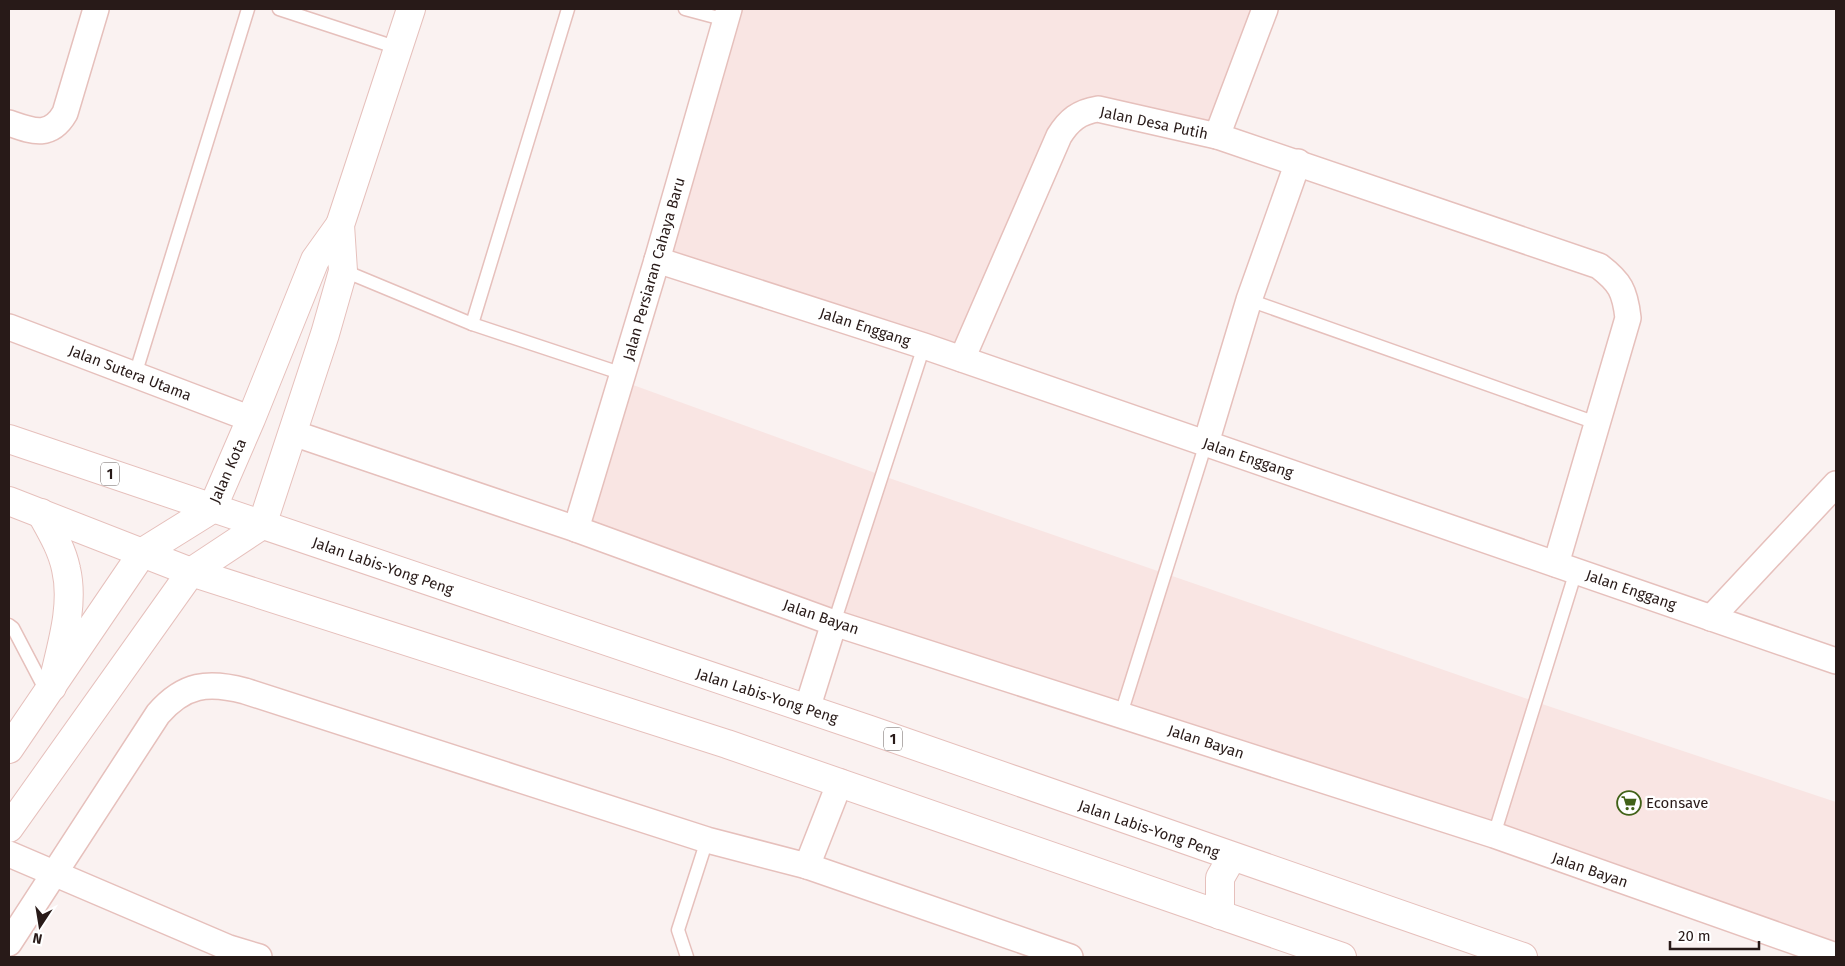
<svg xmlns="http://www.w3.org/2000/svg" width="1845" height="966" viewBox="0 0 1845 966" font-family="'Fira Sans',sans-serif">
  <rect width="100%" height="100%" fill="#faf2f1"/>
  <g fill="#f9e5e3">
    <polygon points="741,9 1252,9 1209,123 1107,98 1077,101 1060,114 1041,145 949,368 666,274"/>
    <polygon points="611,377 889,478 1542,704 1836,802 1836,957 1480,841 805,626 562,536"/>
  </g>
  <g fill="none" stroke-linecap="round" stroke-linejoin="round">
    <g stroke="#e6c0bc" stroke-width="15">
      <g id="service">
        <polyline points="279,9 398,48"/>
        <polyline points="685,9 726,20"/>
        <polyline points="342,270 472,324 623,374"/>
        <polyline points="1249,300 1599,424"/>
        <polyline points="472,324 568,9"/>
        <polyline points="135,375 248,9"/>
        <polyline points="834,623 924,346"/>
        <polyline points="9,625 13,628 47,693"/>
        <polyline points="1121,714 1206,443"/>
        <polyline points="1494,835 1576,571"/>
        <polyline points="687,957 678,930 707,840"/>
      </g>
    </g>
    <g stroke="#e6c0bc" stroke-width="28">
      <g id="minor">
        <path d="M9 123C32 131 50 139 65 113L96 9"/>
        <path d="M1217 136 1599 266C1620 282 1625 291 1628 318L1556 564"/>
        <polyline points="657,260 924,346 1836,661"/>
        <polyline points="9,327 251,419"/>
        <path d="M962 359 1059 136C1069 120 1079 112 1098 109L1217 136 1265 9"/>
        <polyline points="293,433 576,529 834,623 1494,835 1836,956"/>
        <polyline points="1206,443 1249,300 1298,162"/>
        <polyline points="576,529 657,260 729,9"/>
        <polyline points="1711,618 1836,484"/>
        <polyline points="807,709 834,623"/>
        <polyline points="9,854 229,948 259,957"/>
        <polyline points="807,866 840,782"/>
        <path d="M9 943 158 714C184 684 208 681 245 691L707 840 807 866 1070 957"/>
      </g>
    </g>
    <g stroke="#e6c0bc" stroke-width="30">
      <g id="tertiary">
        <polyline points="9,749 143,552 212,509 251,419 315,260 340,225"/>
        <polyline points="9,828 191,572 262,525 325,334 343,271 340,225 411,9"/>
      </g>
    </g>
    <g stroke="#e6c0bc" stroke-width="30">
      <g id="trunk">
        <polyline points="9,439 870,730 1523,957"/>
        <polyline points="9,501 191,572 727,744 1342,957"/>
        <path d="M41 513C51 531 62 549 66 569 75 607 60 650 52 687"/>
        <polyline points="1220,915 1220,878 1232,857"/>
      </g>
    </g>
    <use href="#service" stroke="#fff" stroke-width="12"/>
    <use href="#minor" stroke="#fff" stroke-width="25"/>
    <use href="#tertiary" stroke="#fff" stroke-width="28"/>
    <use href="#trunk" stroke="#fff" stroke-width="28"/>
  </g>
  <defs>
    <g id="supermarket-ring" transform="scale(1.25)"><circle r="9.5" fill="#fff" stroke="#416218" stroke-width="1.5"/><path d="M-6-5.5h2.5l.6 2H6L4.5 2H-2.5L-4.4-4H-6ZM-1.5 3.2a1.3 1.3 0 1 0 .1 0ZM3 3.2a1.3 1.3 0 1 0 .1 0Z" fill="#416218"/></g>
  </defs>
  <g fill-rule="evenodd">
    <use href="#supermarket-ring" x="1629" y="803"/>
  </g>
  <g text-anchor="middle" stroke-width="4.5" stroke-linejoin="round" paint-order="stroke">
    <g fill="#fff" stroke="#685f5d" stroke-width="1">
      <rect x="101" y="462.5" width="18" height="23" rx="4"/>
      <rect x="884" y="727.5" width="18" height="23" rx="4"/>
    </g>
    <g font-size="14" font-weight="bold" fill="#281a18">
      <text x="110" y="479">1</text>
      <text x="893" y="744">1</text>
    </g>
    <g font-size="15" fill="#281a18" stroke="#fff">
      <text transform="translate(1154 123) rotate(12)" y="5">Jalan Desa Putih</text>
      <text transform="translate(654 269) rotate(-74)" y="5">Jalan Persiaran Cahaya Baru</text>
      <text transform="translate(865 327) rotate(18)" y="5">Jalan Enggang</text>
      <text transform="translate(130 373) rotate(21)" y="5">Jalan Sutera Utama</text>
      <text transform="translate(1248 458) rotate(19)" y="5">Jalan Enggang</text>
      <text transform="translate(228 471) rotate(-66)" y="5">Jalan Kota</text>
      <text transform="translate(383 566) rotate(19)" y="5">Jalan Labis-Yong Peng</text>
      <text transform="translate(1631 590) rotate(19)" y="5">Jalan Enggang</text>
      <text transform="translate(821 617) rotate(19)" y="5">Jalan Bayan</text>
      <text transform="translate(767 696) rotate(18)" y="5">Jalan Labis-Yong Peng</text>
      <text transform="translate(1206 742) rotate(18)" y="5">Jalan Bayan</text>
      <text transform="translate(1149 829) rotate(19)" y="5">Jalan Labis-Yong Peng</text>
      <text transform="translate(1590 870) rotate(19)" y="5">Jalan Bayan</text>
    </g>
    <g font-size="15" fill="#281a18" stroke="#fff" text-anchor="start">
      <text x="1646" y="808">Econsave</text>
    </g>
  </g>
  <rect width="1845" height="966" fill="none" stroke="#281a18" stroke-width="20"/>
  <g transform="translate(40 926) rotate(192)" stroke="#ffffff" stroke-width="4" paint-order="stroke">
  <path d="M0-4L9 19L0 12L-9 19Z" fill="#281a18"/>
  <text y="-8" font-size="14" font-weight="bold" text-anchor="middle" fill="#281a18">N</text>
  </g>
  <path d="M1670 941v8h89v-8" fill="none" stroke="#281a18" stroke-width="2.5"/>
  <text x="1678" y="941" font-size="15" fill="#281a18" stroke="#ffffff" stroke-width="4" paint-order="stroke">20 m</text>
</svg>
